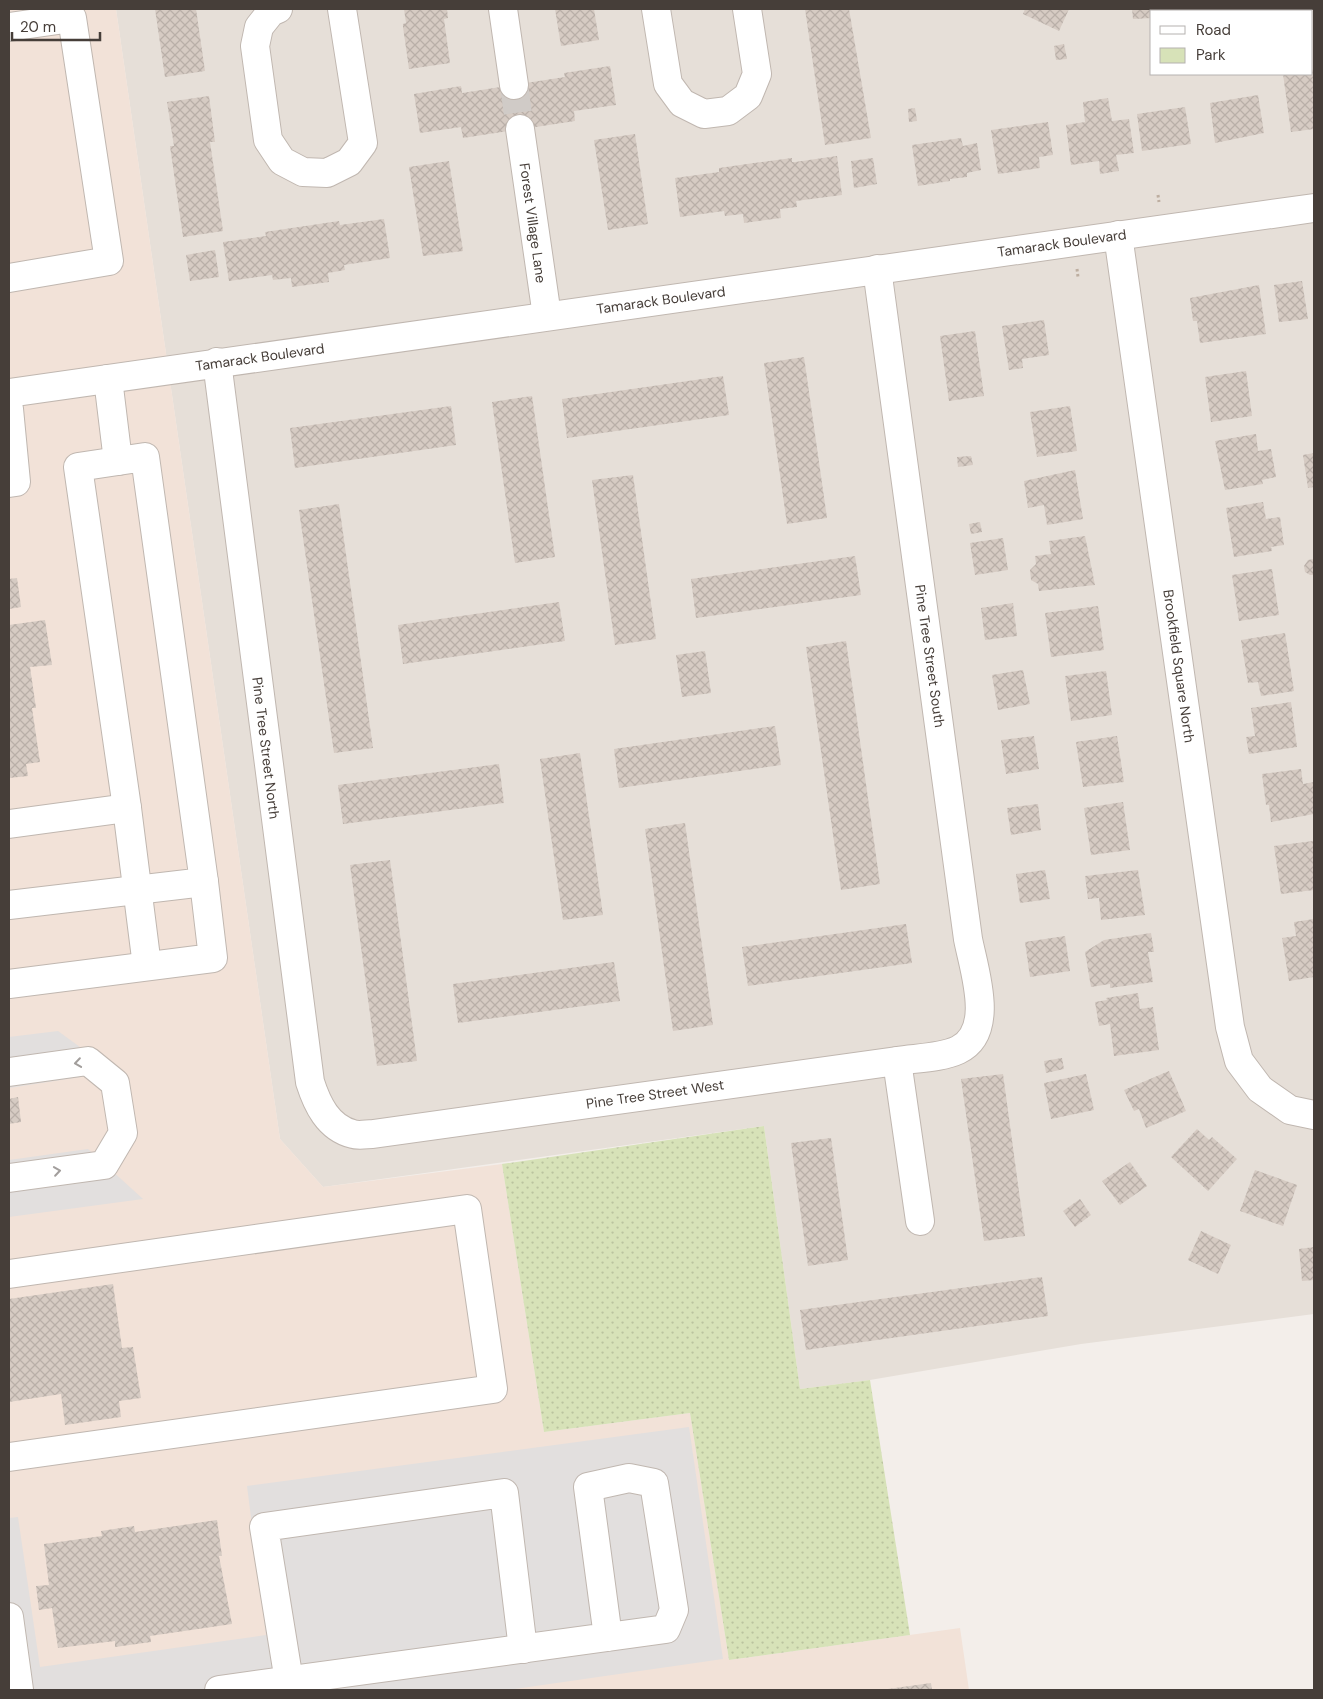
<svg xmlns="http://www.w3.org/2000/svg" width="1323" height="1699" viewBox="0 0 1323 1699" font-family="'DM Sans',sans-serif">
  <defs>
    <pattern id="green-dots" width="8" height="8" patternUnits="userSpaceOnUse" patternTransform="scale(1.25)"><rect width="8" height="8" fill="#d7e2b8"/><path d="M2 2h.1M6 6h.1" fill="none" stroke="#bac39f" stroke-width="1.8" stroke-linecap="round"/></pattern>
    <pattern id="building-cross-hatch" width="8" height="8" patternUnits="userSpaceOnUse" patternTransform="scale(1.25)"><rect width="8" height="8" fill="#d6cbc3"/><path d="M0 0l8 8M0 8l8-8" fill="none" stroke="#b9afa8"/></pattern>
  </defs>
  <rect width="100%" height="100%" fill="#f3eeea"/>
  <path fill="#e6dfd8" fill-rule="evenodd" d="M116 9H1314V1314L1081 1344 870 1380 800 1389 764 1126 323 1187 280 1139ZM1152 11H1312V74H1152Z"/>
  <polygon fill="#f2e2d8" points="9,9 116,9 280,1139 323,1187 502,1164 544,1432 690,1413 729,1660 960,1628 969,1690 9,1690"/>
  <polygon fill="url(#green-dots)" points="764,1126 800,1389 870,1380 910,1635 729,1660 690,1413 544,1432 502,1164"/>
  <g fill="#e2dfde">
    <polygon points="58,1031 84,1050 87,1076 9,1088 9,1037"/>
    <polygon points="88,1149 143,1199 9,1217 9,1160"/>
    <polygon points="689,1427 723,1659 508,1690 9,1690 9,1518 18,1517 40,1667 266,1635 247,1486"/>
  </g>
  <g fill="url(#building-cross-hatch)">
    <polygon points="155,9 196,9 205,71 165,77"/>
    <polygon points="404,9 447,9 448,18 444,19 450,63 409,69 403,27 403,24 406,23"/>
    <polygon points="555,9 594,9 599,40 561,46"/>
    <polygon points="805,9 849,9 871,138 825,145"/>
    <polygon points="1025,9 1069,9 1059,31 1023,14"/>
    <polygon points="1132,9 1177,9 1177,11 1152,11 1152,18 1133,19"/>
    <polygon points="1064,44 1067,59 1056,60 1054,46"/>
    <polygon points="610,66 616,105 574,111 575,121 463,138 461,127 420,133 414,94 461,86 462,93 565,77 564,73"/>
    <polygon points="1314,69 1314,129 1291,132 1283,74 1312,74 1312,70"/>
    <polygon points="1258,95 1264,133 1215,143 1210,103"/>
    <polygon points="209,96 215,142 210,142 223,231 183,237 170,146 174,146 167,102"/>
    <polygon points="1108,98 1112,121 1129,119 1134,153 1116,155 1119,171 1100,174 1099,161 1071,165 1066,125 1085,122 1083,102"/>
    <polygon points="1185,107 1191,144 1142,151 1137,114"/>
    <polygon points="915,108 917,121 909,122 908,109"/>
    <polygon points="1048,122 1053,155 1039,157 1040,168 998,174 991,130"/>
    <polygon points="635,134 648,224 608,230 594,140"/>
    <polygon points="961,138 963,146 977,143 981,170 967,173 967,177 950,179 950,181 918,186 912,145"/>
    <polygon points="837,156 842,195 796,201 797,207 780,209 781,218 744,223 743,214 725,216 724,211 680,217 675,178 719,172 719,168 754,163 792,158 792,162 795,162"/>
    <polygon points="873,158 877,184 854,188 851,161"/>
    <polygon points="449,161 463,251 423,256 409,167"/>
    <polygon points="384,219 390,258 344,265 345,270 328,273 329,282 292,287 291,278 273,280 272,275 229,281 223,242 266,236 265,232 339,221 340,225"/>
    <polygon points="215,250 219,277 190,281 186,255"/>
    <polygon points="1302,281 1308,319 1279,322 1274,285"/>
    <polygon points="1259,285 1266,334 1200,343 1197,321 1193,321 1190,298"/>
    <polygon points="1044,320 1049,355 1022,359 1023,368 1009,370 1002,326"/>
    <polygon points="975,331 984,396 949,401 940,336"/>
    <polygon points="804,357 827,518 787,524 764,363"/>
    <polygon points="1246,371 1252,416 1211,422 1205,377"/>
    <polygon points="723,376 729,415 567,438 562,399"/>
    <polygon points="532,396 555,557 515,563 492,402"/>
    <polygon points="451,406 456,445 295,468 290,428"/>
    <polygon points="1070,406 1077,451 1037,457 1030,412"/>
    <polygon points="1256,434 1258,451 1271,449 1276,477 1262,480 1263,484 1225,490 1215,441"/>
    <polygon points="1314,453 1314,487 1308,488 1303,455"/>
    <polygon points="971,456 973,465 958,467 957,457"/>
    <polygon points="1075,470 1083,519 1047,525 1044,505 1028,508 1024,481"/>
    <polygon points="633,475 656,639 615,645 592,480"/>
    <polygon points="1263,502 1266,519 1280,517 1284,545 1271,547 1272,551 1234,557 1226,508"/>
    <polygon points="339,504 373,748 334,753 299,510"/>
    <polygon points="980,522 982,532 971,534 969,524"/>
    <polygon points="1085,536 1095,585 1039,591 1038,584 1031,580 1030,570 1036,564 1035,556 1051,554 1049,541"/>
    <polygon points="1003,538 1008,570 975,575 970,543"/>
    <polygon points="855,556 861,595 696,618 691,579"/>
    <polygon points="1314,559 1314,575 1310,575 1305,572 1304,566 1308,560"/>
    <polygon points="1272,569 1279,615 1239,621 1232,575"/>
    <polygon points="17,578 21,607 9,609 9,579"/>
    <polygon points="559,602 565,641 403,664 398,625"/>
    <polygon points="1013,603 1017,636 985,640 981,608"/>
    <polygon points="1098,606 1104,650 1051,657 1045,613"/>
    <polygon points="45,620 52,665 30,667 36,708 32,708 40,762 26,764 28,776 9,778 9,625"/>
    <polygon points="1285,633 1294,691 1261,696 1258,682 1248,683 1241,640"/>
    <polygon points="846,641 880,884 841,890 806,647"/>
    <polygon points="705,651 711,693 682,697 676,655"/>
    <polygon points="1023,670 1030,704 998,710 992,675"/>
    <polygon points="1106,671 1112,715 1071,721 1065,676"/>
    <polygon points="1291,702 1297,747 1249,754 1246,737 1255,736 1251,708"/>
    <polygon points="775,726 781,765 619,788 614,749"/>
    <polygon points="1034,736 1039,769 1006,774 1001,740"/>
    <polygon points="1117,736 1124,782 1083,787 1076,742"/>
    <polygon points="580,753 603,915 563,920 540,759"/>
    <polygon points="499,764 504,803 343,824 338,785"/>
    <polygon points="1301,769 1303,784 1314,782 1314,814 1271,822 1269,805 1266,805 1262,774"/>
    <polygon points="1123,802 1130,850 1091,855 1084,808"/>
    <polygon points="1038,804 1041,830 1011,835 1007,808"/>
    <polygon points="685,823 713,1025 673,1031 645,829"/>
    <polygon points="1313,841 1314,890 1281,894 1274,846"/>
    <polygon points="390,860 417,1061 377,1066 350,865"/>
    <polygon points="1045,870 1050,899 1020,903 1016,874"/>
    <polygon points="1138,870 1145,915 1101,920 1099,898 1088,899 1085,876"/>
    <polygon points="1314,919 1314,977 1289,981 1282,938 1296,936 1294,922"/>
    <polygon points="906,924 912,963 748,986 742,947"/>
    <polygon points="1151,933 1154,952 1148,952 1153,982 1110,988 1110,984 1091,987 1085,952 1104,940"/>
    <polygon points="1065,936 1070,971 1030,977 1025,942"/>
    <polygon points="614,962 620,1001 458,1023 453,984"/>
    <polygon points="1138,993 1140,1009 1153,1007 1159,1050 1114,1056 1110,1024 1099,1026 1095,1002 1107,1000 1106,998"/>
    <polygon points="1062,1058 1064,1069 1046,1073 1044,1061"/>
    <polygon points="1169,1071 1186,1111 1146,1128 1139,1109 1134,1111 1124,1090"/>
    <polygon points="1003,1074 1025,1236 984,1241 961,1079"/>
    <polygon points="1086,1074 1094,1110 1051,1119 1044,1083"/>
    <polygon points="18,1097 21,1122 9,1124 9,1099"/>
    <polygon points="1197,1129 1209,1140 1212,1137 1237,1159 1208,1191 1171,1157"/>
    <polygon points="831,1138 848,1260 808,1266 791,1143"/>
    <polygon points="1130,1162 1147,1186 1120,1205 1102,1181"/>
    <polygon points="1255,1170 1297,1185 1283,1226 1240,1211"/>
    <polygon points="1080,1199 1091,1215 1075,1227 1063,1211"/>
    <polygon points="1201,1231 1231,1245 1218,1274 1188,1260"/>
    <polygon points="1314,1247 1314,1280 1302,1281 1299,1249"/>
    <polygon points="1042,1277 1048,1316 806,1350 800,1310"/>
    <polygon points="113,1284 122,1348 133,1347 141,1398 119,1401 121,1417 65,1425 61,1394 9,1402 9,1299"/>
    <polygon points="217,1520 222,1556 219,1556 232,1624 150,1636 151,1642 115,1647 115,1641 58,1648 52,1608 39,1610 36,1586 49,1585 44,1544 102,1536 101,1531 134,1526 135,1532"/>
    <polygon points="931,1683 932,1690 888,1690 888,1689"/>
  </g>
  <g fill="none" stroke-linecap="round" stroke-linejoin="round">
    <polyline stroke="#d0cbc7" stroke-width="28" stroke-dasharray="28 14" stroke-linecap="butt" points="514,85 520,129"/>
    <g stroke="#c0b7b0" stroke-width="30">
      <g id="minor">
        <polyline points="278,9 271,12 259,27 255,46 268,140 282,161 303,172 327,173 349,162 363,143 342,9"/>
        <polyline points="503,9 514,85"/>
        <polyline points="656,9 668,84 682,103 704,114 728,111 748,96 757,74 747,9"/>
        <polyline points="9,27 72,18 109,261 9,278"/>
        <polyline points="520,129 547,316"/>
        <polyline points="1118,235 1230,1027 1239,1061 1260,1089 1290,1110 1314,1115"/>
        <path d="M217 362 310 1082C317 1104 328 1128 353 1134 359 1136 367 1134 373 1134L897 1061C916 1058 941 1058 958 1050 996 1032 974 970 968 939L877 269"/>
        <polyline points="9,393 1314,208"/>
        <polyline points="9,409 16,482 9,483"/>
        <polyline points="118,461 78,467 127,808 147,966"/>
        <polyline points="9,824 127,808"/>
        <polyline points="9,905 204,882 145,457 118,461 108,379"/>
        <polyline points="9,984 213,958 204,882"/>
        <polyline points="897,1061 920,1221"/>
        <polyline points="9,1072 88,1061 115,1083 123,1133 104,1165 9,1178"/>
        <polyline points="9,1274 467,1209 493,1389 9,1457"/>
        <polyline points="9,1617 19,1690"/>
        <polyline points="289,1681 264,1527 504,1493 523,1649"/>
        <polyline points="219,1690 666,1629 674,1610 654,1483 629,1478 588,1487 608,1637"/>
      </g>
    </g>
    <g stroke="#bdaea0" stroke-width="3" stroke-dasharray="2.5 2.5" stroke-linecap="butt">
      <polyline points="1158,195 1159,202"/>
      <polyline points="1077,269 1078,277"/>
    </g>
    <use href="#minor" stroke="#fff" stroke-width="28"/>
  </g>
  <defs><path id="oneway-chevron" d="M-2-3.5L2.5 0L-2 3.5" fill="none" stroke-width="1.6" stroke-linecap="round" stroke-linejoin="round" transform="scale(1.25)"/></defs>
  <g stroke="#a29e9c">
    <use href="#oneway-chevron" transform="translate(78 1063) rotate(172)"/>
    <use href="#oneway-chevron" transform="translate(57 1171) rotate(-8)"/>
  </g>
  <g text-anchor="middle" stroke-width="5" stroke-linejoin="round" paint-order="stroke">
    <g font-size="14" fill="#463e39" stroke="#fff">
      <text transform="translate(533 223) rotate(82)" y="5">Forest Village Lane</text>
      <text transform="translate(1062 243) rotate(-8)" y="5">Tamarack Boulevard</text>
      <text transform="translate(661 300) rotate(-8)" y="5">Tamarack Boulevard</text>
      <text transform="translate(260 357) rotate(-8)" y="5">Tamarack Boulevard</text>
      <text transform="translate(930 656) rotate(82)" y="5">Pine Tree Street South</text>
      <text transform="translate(1179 666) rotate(82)" y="5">Brookfield Square North</text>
      <text transform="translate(266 748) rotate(83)" y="5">Pine Tree Street North</text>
      <text transform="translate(655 1094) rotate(-8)" y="5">Pine Tree Street West</text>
    </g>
  </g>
  <rect width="1323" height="1699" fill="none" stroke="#463e39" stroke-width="20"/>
  <rect x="1150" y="10" width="162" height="65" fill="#ffffff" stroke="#b5b2b0"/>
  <rect x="1160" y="26" width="25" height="8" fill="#ffffff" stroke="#b5b2b0"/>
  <text x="1196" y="35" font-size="15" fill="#463e39">Road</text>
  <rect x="1160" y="48" width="25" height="15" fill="#d7e2b8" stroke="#b5b2b0"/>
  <text x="1196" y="60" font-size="15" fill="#463e39">Park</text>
  <path d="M12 32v8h88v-8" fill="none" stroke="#463e39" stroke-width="2.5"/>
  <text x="20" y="32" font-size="15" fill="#463e39" stroke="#ffffff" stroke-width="4" paint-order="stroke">20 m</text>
</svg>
